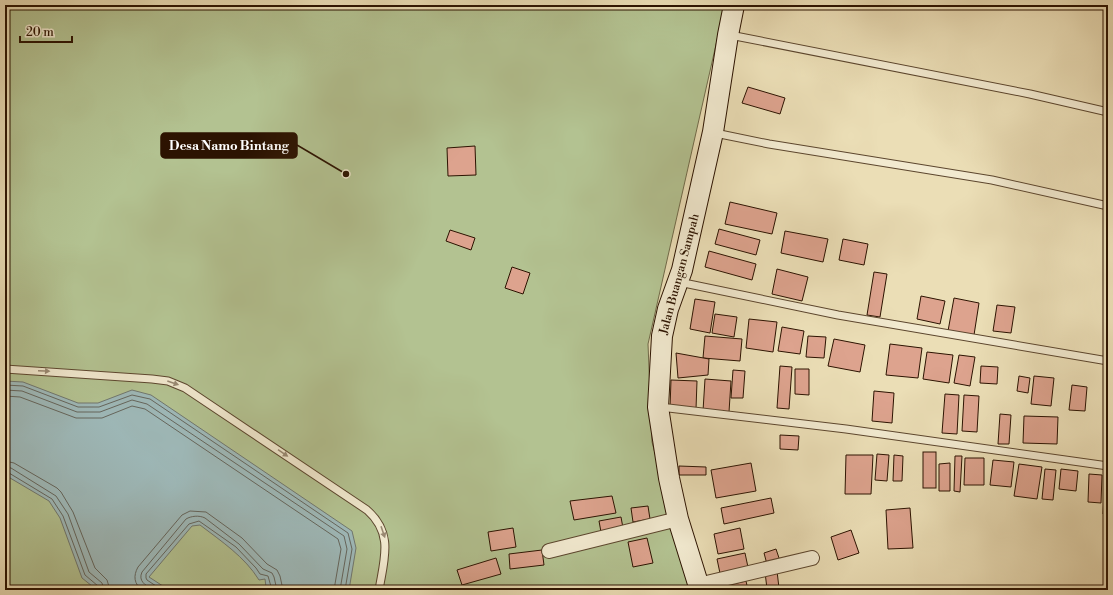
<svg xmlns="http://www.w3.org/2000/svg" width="1113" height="595" viewBox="0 0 1113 595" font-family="'Libre Bodoni',serif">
  <rect width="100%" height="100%" fill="#ebdeb6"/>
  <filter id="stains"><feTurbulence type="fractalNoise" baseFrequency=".005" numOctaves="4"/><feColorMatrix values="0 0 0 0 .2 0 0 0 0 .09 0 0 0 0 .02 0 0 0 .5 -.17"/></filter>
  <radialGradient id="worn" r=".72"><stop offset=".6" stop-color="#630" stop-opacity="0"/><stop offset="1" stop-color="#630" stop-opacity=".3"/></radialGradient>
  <polygon fill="#b3c291" stroke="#706a49" points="5,5 725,5 648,344 652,442 681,552 693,590 5,590"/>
  <path fill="#9eb9b9" stroke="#70776f" d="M5 381 23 382 78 403H98L132 390 151 395 352 531 356 548 349 590H269L266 587 265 579 259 580C245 557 221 541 200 525L192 526 149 577 169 590H97L82 578 60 518 49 501 5 475Z"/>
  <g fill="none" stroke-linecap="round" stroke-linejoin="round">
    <g stroke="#65665d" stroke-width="1">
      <polyline points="5,385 23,386 78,407 99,407 132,395 150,399 348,533 352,549 345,590"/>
      <polyline points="5,390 22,391 77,412 100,412 132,400 147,404 344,536 347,549 340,590"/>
      <polyline points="5,396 20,397 76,418 102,418 132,406 145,409 338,539 341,549 334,590"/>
      <polyline points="5,461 14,463 57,488 61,492 73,512 95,568 107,580 110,590"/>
      <polyline points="5,467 11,468 56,496 68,514 89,572 102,583 104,590"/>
      <polyline points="5,472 9,473 52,499 63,516 85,575 98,586 99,590"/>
      <path d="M142 590C134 584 133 576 138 567L182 515 190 511 206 512 242 538 267 564 277 570 280 576 283 590"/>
      <path d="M153 590C145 585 138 581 142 572L186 519C191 516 199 515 205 518L239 544 263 569 272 573 274 577 277 590"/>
      <polyline points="162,590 147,580 146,578 146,574 189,524 199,521 236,547 256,568 260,574 268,576 272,590"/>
    </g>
  </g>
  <g fill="#dda38e" stroke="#2c1301">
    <polygon points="1108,52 1108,69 1105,68"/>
    <polygon points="748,87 785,98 780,114 742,103"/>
    <polygon points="475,146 476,175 448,176 447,148"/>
    <polygon points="730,202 777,213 772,234 725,224"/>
    <polygon points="719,229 760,240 756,255 715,244"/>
    <polygon points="450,230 475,238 471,250 446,241"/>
    <polygon points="785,231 828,239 823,262 781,253"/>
    <polygon points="843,239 868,244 864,265 839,260"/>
    <polygon points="709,251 756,264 752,280 705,267"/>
    <polygon points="512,267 530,273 523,294 505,288"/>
    <polygon points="777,269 808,277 802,301 772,294"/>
    <polygon points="874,272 887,274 880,317 867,315"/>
    <polygon points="921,296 945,301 940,324 917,319"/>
    <polygon points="954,298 979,303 974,335 948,331"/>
    <polygon points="695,299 715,302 710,333 690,329"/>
    <polygon points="997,305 1015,307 1011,333 993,331"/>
    <polygon points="715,314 737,317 734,337 712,333"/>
    <polygon points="749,319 777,322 773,352 746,348"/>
    <polygon points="782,327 804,331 800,354 778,351"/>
    <polygon points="705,336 742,339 740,361 703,358"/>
    <polygon points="808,336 826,337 824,358 806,357"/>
    <polygon points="834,339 865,345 860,372 828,366"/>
    <polygon points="890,344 922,348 918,378 886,375"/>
    <polygon points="927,352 953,355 949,383 923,379"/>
    <polygon points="676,353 709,359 708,375 678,378"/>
    <polygon points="959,355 975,357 970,386 954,383"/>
    <polygon points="780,366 792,367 789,409 777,408"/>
    <polygon points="981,366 998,367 997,384 980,383"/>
    <polygon points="795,369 809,369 809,395 795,394"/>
    <polygon points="733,370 745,371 743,398 731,398"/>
    <polygon points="1019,376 1030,378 1028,393 1017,391"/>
    <polygon points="1034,376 1054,378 1051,406 1031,404"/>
    <polygon points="705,379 731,381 729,412 703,411"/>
    <polygon points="671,380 697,381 696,409 670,408"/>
    <polygon points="1072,385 1087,387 1085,411 1069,410"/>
    <polygon points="874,391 894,393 892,423 872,421"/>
    <polygon points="945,394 959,395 957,434 942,433"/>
    <polygon points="964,395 979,396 977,432 962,431"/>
    <polygon points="1000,414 1011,415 1009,444 998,444"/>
    <polygon points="1024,416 1058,417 1057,444 1023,443"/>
    <polygon points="780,435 799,436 798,450 780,449"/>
    <rect x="923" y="452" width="13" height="36"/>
    <polygon points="877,454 889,455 887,481 875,480"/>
    <polygon points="846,455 873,455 871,494 845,494"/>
    <polygon points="894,455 903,456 902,481 893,481"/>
    <polygon points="955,456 962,456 960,492 954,491"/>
    <polygon points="965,458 984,458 984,485 964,485"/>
    <polygon points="993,460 1014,462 1011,487 990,485"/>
    <polygon points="751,463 756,491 716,498 711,470"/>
    <polygon points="950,463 950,491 939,491 939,464"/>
    <polygon points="1019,464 1042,467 1037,499 1014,496"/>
    <polygon points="679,466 706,467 706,475 679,475"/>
    <polygon points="1045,469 1056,470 1053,500 1042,499"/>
    <polygon points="1061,469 1078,471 1076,491 1059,489"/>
    <polygon points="1089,474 1102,475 1101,503 1088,502"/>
    <polygon points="1105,476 1108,476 1108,514 1103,514"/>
    <polygon points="612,496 616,513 574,520 570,501"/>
    <polygon points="771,498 774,513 724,524 721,508"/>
    <polygon points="648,506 650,519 633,522 631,508"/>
    <polygon points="910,508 913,548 888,549 886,510"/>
    <polygon points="621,517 623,528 601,532 599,521"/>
    <polygon points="513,528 516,547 491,551 488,532"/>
    <polygon points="740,528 744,549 718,554 714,534"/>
    <polygon points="851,530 859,553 838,560 831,537"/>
    <polygon points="647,538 653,563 633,567 628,542"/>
    <polygon points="776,549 781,564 768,568 764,553"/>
    <polygon points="542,550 544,565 510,569 509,554"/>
    <polygon points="745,553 749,572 721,578 717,559"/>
    <polygon points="496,558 501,574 462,585 457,570"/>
    <polygon points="777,571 779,588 767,589 765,572"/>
    <polygon points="746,581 748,590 712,590 711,589"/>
    <polygon points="789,587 789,590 776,590"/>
  </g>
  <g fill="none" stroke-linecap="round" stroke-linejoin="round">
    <g stroke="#5c462e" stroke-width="9">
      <g id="lane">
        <polyline points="730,35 1030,94 1108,112"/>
        <polyline points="715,133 769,144 992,180 1108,206"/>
        <polyline points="679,282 838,315 1108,361"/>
        <path d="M5 369 152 379 168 381 185 388 367 510C394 534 384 559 379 590"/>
        <polyline points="660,407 846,429 1108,466"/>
      </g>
    </g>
    <g stroke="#5c462e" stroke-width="16">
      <g id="street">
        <polyline points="549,551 678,519"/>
        <polyline points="698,585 812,558"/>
      </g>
    </g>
    <g stroke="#2c1301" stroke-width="22">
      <polyline id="secondary" points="700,590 678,519 669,478 658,407 662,336 668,309 682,270 713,132 728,35 734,5"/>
    </g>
    <use href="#lane" stroke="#f2ead0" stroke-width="7"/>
    <use href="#street" stroke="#f2ead0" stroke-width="14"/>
    <use href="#secondary" stroke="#f2ead0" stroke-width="20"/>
  </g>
  <defs><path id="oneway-solid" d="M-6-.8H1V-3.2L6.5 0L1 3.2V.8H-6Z"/></defs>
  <g fill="#998973">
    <use href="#oneway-solid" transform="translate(44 371) rotate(3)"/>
    <use href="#oneway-solid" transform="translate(173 383) rotate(19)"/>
    <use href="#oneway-solid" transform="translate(283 453) rotate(34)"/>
    <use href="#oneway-solid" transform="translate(383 532) rotate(71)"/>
  </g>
  <g text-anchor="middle" stroke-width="3.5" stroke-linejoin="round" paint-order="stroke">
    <g font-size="12" fill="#2c1301" stroke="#f2ead0">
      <text transform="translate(679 274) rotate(-75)" y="4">Jalan Buangan Sampah</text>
    </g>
  </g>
  <path fill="none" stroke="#2c1301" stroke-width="1.5" d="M346 174L297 145"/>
  <circle fill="#2c1301" stroke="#f2ead0" stroke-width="1.5" cx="346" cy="174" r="4"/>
  <rect fill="#2c1301" stroke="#2c1301" stroke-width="1.5" x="161" y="133" width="136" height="25" rx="4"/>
  <g font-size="13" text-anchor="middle" font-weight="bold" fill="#fff">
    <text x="229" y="150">Desa Namo Bintang</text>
  </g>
  <rect width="1113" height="595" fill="none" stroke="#ebdeb6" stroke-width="20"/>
  <rect x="6" y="6" width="1101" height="583" fill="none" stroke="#2c1301" stroke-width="2"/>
  <rect x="10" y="10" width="1093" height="575" fill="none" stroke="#2c1301"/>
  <path d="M20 36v6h52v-6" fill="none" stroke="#2c1301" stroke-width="2"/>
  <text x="26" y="36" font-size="12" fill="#2c1301" stroke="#f2ead0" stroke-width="3" paint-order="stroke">20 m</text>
  <rect width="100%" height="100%" filter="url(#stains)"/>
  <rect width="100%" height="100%" fill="url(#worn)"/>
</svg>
